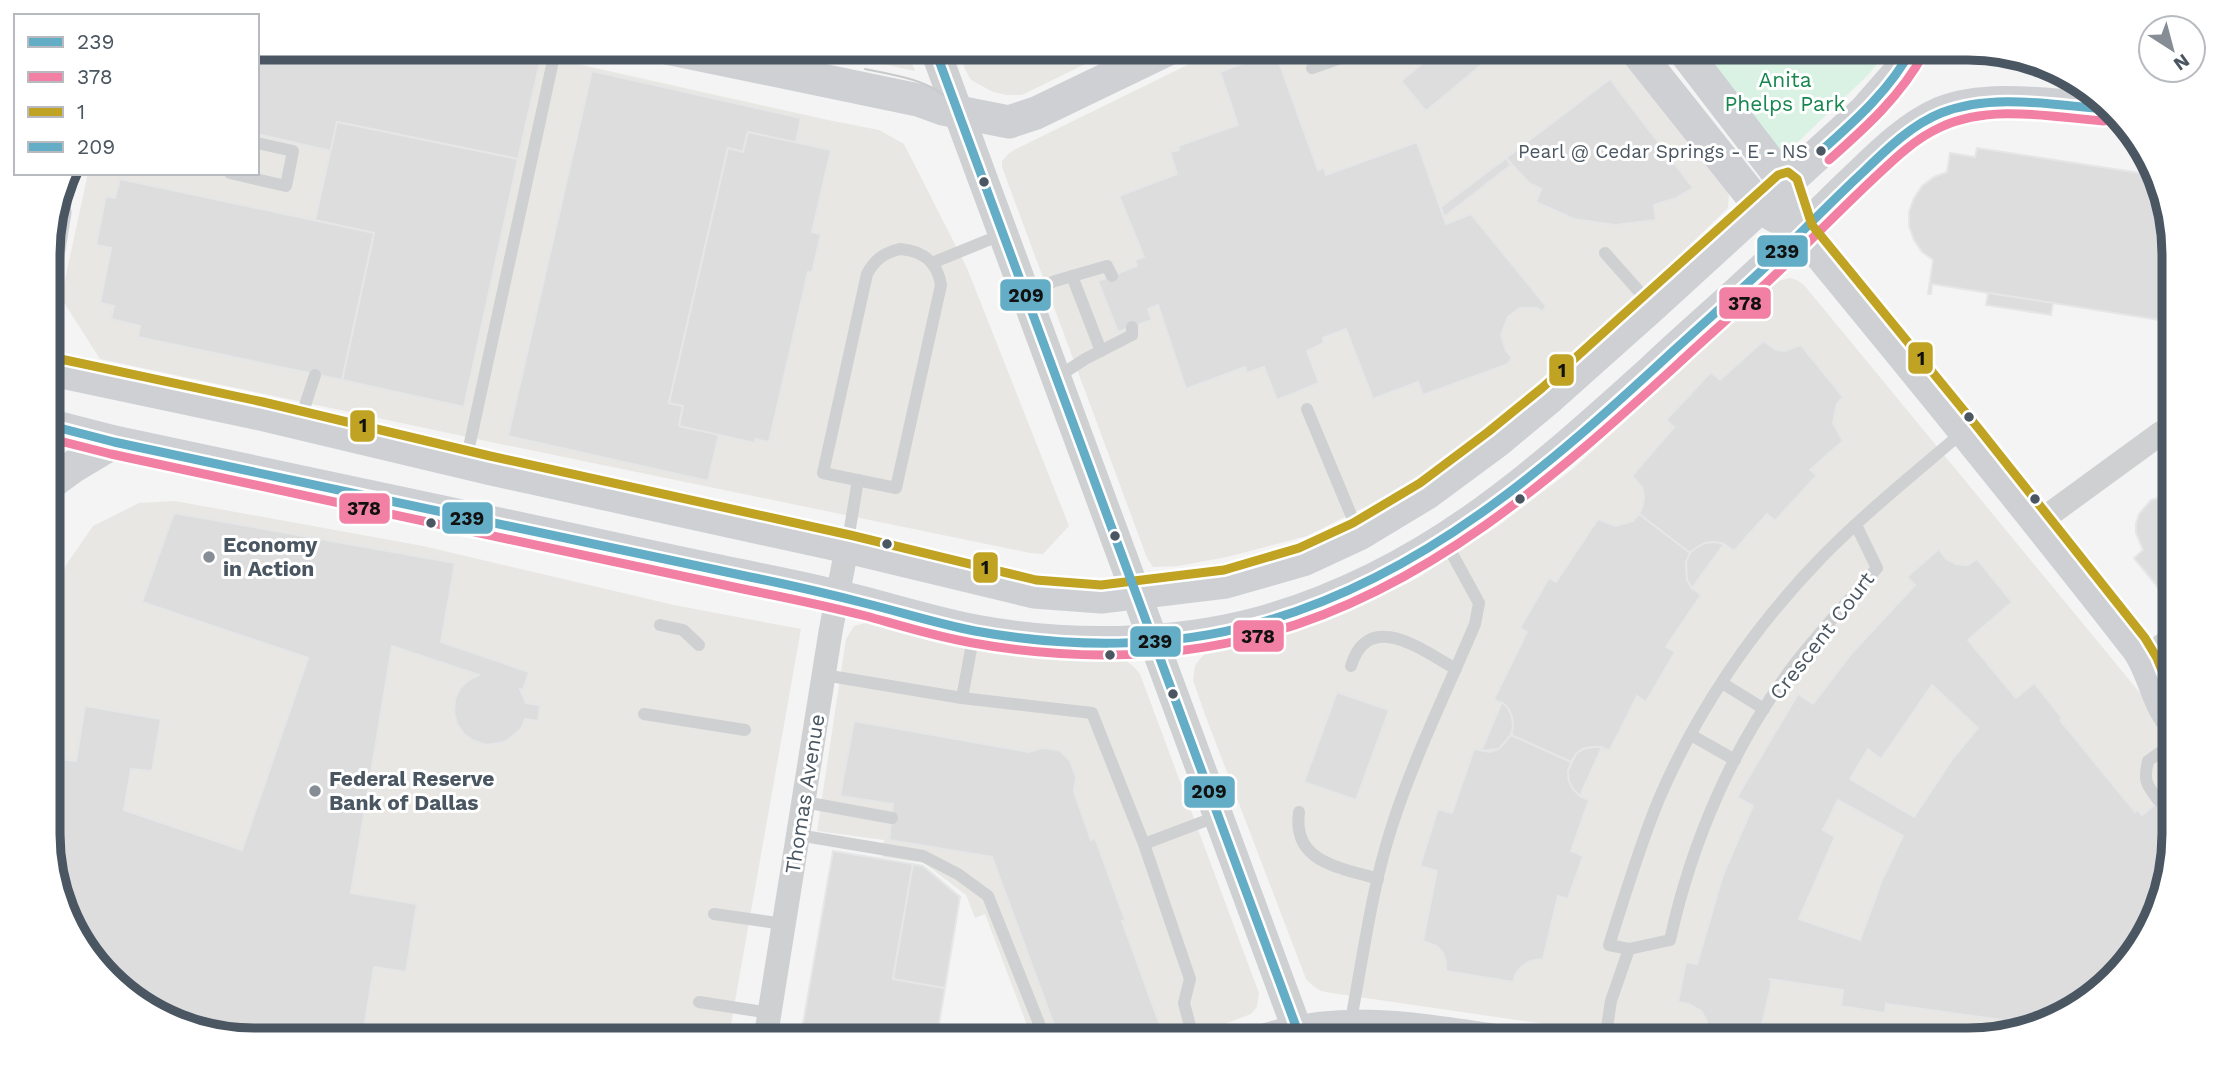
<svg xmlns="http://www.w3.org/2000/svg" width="2221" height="1088" viewBox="0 0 2221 1088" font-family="'Work Sans',sans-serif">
  <rect width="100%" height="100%" fill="#f4f4f4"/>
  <g fill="#e8e7e3">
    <polygon points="257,47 501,47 828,120 879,130 904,144 967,268 1069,526 1043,554 1030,553 505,445 100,359 61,298 88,173 257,173"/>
    <polygon points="807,47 906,47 915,71"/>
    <polygon points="956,47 1120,47 1022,95 1007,95 993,92 971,80 965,69"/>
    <polygon points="1224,47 1617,47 1727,187 1729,193 1728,208 1596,335 1486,433 1391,494 1307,536 1227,557 1178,566 1153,567 1147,558 1002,167 1002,161 1008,154 1014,150"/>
    <polygon points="1790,278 1797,280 1804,285 2173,733 2174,835 2153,925 2083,1006 1981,1040 1640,1040 1565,1027 1331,993 1321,991 1312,985 1306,979 1204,712 1193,680 1195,666 1199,660 1205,654 1213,651 1339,616 1416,579 1498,526 1574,468 1778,281"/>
    <polygon points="175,501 423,546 674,605 801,629 728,1041 253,1041 163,1020 90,960 49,862 49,714 63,706 50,659 51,611 66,565 93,526 139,503"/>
    <polygon points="869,622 1002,651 1078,659 1126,661 1133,666 1140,674 1259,993 1257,1007 1251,1014 1180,1041 1033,1041 985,914 975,918 966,895 924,863 882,857 884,840 817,831 846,639 854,626"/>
  </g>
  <path fill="#d9f2e3" d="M1700 47H1891L1869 74 1799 141C1793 146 1788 150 1780 150Z"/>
  <g fill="#ddddde" stroke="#e5e6e7" stroke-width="2" fill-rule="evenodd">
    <polygon points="257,47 492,47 541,58 518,159 337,122 331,151 257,134"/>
    <polygon points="995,47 1025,47 1003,65"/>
    <polygon points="1418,47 1503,47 1426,111 1401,81 1428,59"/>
    <polygon points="1275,51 1318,170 1324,167 1326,175 1417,142 1446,224 1471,214 1546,306 1542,312 1537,308 1520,308 1508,317 1501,335 1506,351 1512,357 1508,364 1423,395 1418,382 1373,399 1346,329 1323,338 1324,343 1307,351 1319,383 1277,400 1264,367 1247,373 1245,367 1186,389 1158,305 1148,309 1152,320 1118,332 1098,281 1137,266 1135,260 1144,257 1119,196 1177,174 1170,152 1179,150 1178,146 1238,125 1220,72"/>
    <polygon points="592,71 801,118 796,143 748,132 743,152 728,148 669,403 683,406 679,426 719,434 708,481 508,436"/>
    <polygon points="1610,79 1693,188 1676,198 1654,205 1656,220 1615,225 1574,219 1536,202 1541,189 1529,183 1506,158"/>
    <polygon points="337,122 518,159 464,407 342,380 374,233 315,220"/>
    <polygon points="748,132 831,150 812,232 821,234 812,273 808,272 769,442 755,439 755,443 679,426 683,406 669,403 728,148 743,152"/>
    <polygon points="1977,148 2153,175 2172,227 2172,322 1932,284 1931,294 1928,294 1933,260 1922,252 1914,240 1909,226 1909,212 1914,198 1922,186 1934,177 1947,172 1950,153 1975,157"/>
    <polygon points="1506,158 1511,165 1444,217 1441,207"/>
    <polygon points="120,179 374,233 342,380 138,337 140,326 111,319 114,306 100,303 111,248 96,245 106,196 115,198"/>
    <polygon points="1988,293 2053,303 2051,315 1986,305"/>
    <polygon points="1763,341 1775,349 1784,351 1801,345 1843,397 1837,404 1833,423 1843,441 1810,470 1817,475 1775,521 1767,514 1734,551 1724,544 1715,542 1705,543 1690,553 1639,514 1643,505 1644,496 1642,487 1632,476 1674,427 1666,420 1711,372 1720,380"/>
    <polygon points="2171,495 2173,495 2173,606 2134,558 2143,550 2136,533 2136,524 2139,514 2151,500"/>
    <polygon points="174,513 455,563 441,642 529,672 523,690 520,689 526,703 540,705 538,721 525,719 521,729 505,742 486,745 474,741 464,734 457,724 454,712 455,699 460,688 469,680 479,675 392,646 351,893 417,904 406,972 374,967 364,1028 414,1036 414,1041 253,1041 163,1020 90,960 49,862 49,757 76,761 85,706 161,719 152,771 131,769 124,810 242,850 308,658 142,602"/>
    <polygon points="1639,514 1690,553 1686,562 1687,580 1692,588 1701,595 1666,647 1675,652 1646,702 1637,696 1610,750 1592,747 1583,749 1576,754 1571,762 1511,735 1513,726 1512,717 1508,708 1494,699 1527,632 1520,628 1549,578 1556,582 1598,519 1615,526 1633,521"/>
    <polygon points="1715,542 1724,544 1692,588 1687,580 1686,562 1690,553 1697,547 1705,543"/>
    <path d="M1939 549 1946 559 1956 564 1968 565 1977 559 2012 602 1968 640 2016 698 2034 683 2062 718 2060 720 2135 812 2138 810 2142 815 2168 794 2174 802V827L2161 838 2166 844 2163 847 2169 854 2153 925 2083 1006 2004 1032H2000L2002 1020 1886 1004 1885 1013 1841 1006 1843 990 1769 979 1772 981 1759 1038 1707 1029V1021L1701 1011 1689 1004 1678 1002 1686 962 1697 964 1723 875 1753 806 1737 797 1798 694 1813 704 1851 654 1915 585 1907 577ZM1932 685 1978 728 1953 758 1914 817 1850 779 1868 749 1881 759ZM1838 800 1903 836 1882 880 1860 940 1799 919 1835 837 1823 830Z"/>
    <polygon points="1337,692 1389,710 1356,800 1304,782"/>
    <polygon points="1502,702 1508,708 1512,717 1513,726 1511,735 1499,749 1481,751"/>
    <polygon points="854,721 1029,752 1042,748 1059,750 1070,761 1076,777 1074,792 1091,840 1095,838 1125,920 1122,921 1161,1028 1128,1041 1113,1041 1109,1029 1078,1041 1060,1041 992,857 889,840 893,804 840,796"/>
    <polygon points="1511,735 1571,762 1568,771 1569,781 1573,789 1580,796 1589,800 1571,851 1583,856 1568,899 1558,896 1543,959 1530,961 1522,966 1516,973 1513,982 1446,971 1446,962 1443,953 1437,946 1423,941 1437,871 1420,866 1438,809 1452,813 1474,749 1490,752 1499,749"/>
    <polygon points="1592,747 1602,747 1580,796 1573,789 1569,781 1568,771 1576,754 1583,749"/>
    <polygon points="833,851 913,864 893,979 945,988 936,1041 800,1041"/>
    <polygon points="913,864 923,866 960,897 945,988 893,979"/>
  </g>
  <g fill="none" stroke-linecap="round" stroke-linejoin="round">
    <g stroke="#ced0d2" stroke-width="12">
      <polyline points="512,51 513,47"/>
      <polyline points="1312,68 1358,52 1357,47"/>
      <polyline points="230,173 286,186 293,151 257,143"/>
      <path d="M900 249C923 251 937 261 941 285L896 488 823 473 867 274C875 259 884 253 900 249Z"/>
      <polyline points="1605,253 1652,306"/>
      <polyline points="932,263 1003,234"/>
      <polyline points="1072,276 1101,351"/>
      <polyline points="1025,293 1055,281 1107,266 1112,276"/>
      <polyline points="1056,378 1085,359 1132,335 1132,327"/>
      <polyline points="1307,409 1359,534"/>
      <polyline points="300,421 315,375"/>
      <polyline points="466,461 556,47"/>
      <polyline points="847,546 858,480"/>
      <polyline points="660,625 683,630 699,645"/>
      <polyline points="2142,653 2173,630"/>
      <path d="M1351 666C1369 608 1423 651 1456 669"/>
      <polyline points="824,675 962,698 1092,713 1144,844 1190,979 1184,1003 1194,1041"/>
      <polyline points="1722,683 1764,709"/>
      <polyline points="962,698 974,633"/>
      <polyline points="644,714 745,730"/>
      <polyline points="1691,735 1735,760"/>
      <path d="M2159 801C2147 785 2143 782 2148 761L2173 743"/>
      <polyline points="804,802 892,818"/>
      <path d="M1299 812C1292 863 1340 867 1378 879"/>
      <polyline points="798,835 923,856 958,874 988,896 1046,1041"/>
      <polyline points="1144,844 1218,816"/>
      <polyline points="714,914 784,924"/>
      <path d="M1629 949 1670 940C1692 840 1734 743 1797 661 1822 629 1850 599 1877 568L1856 525"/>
      <polyline points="699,1002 770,1013"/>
      <path d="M1350 1025C1363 959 1371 890 1392 826 1414 757 1447 691 1475 624L1479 603 1445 541"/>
      <path d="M1605 1040 1611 1001 1629 949 1609 945C1625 896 1639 847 1659 799 1697 710 1754 627 1821 558 1866 512 1916 472 1964 431"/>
      <polyline points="1894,1040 1895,1036 1925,1040"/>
    </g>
    <g stroke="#ced0d2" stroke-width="24">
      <polyline points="2039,522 2161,433 2173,434"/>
      <polyline points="765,1041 831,629 847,547"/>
    </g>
    <polyline stroke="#ced0d2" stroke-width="30" points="934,47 1301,1040"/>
    <g stroke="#ced0d4" stroke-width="33">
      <polyline points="662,47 918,100 943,109 1009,122 1036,113 1173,47"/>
      <path d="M1633 47 1761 208 1801 231C1914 368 2026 505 2135 645 2153 667 2155 698 2173 720"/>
      <polyline points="1681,47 1786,184 1793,206"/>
      <polyline points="48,256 55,212"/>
      <polyline points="48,369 260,414 487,468 847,547 1034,592 1101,597 1226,582 1303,560 1359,534 1427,493 1496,442 1550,397 1652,306 1864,112 1899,72 1913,47"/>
      <path d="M48 425 114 442C304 482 495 523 685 564 736 575 786 584 836 596 883 607 929 622 975 631 1066 648 1171 647 1260 623 1424 577 1531 480 1654 369 1694 331 1736 296 1776 257 1805 229 1833 200 1863 172 1886 150 1911 126 1941 113 1987 94 2056 106 2105 109"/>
      <polyline points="48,485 74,466 114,442"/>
      <path d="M1262 1041C1338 1015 1416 1029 1493 1040"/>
    </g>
    <g stroke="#c9cacc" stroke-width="2">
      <polyline points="928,47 960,135"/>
      <path d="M865 69C909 78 949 82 970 129"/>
    </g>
    <g stroke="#fff" stroke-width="14">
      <g id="bus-1">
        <path d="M1821 151C1856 120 1891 89 1913 47"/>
        <path d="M48 425 114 442C326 487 538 534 750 577 790 585 829 594 868 604 904 613 939 624 975 631 1068 648 1169 649 1259 623 1422 578 1549 466 1670 354 1705 322 1741 290 1776 257 1805 229 1833 200 1862 173 1886 150 1911 125 1941 113 1992 93 2052 105 2105 109"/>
      </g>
    </g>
    <g stroke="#fff" stroke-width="14">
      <g id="bus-2">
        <path d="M1829 160C1865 128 1901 96 1924 53"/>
        <path d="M48 438 111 454C324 499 535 546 748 590 788 598 827 606 866 616 902 626 937 637 973 643 1067 660 1166 660 1258 636 1424 593 1556 476 1679 363 1711 333 1745 304 1777 273 1808 243 1839 211 1871 181 1892 161 1914 139 1941 127 1990 104 2052 117 2104 121"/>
      </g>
    </g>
    <g stroke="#fff" stroke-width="14">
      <polyline id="bus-3" points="51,357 263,402 490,456 850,535 1036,580 1101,585 1224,570 1299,548 1353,523 1420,483 1488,432 1542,388 1778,175 1788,172 1797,179 1812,225 1979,429 2145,638 2157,658 2173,697"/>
    </g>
    <g stroke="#fff" stroke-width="14">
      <polyline id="bus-4" points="934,47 1301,1040"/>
    </g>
    <use href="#bus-1" stroke="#63aec6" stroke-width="9"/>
    <use href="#bus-2" stroke="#f280a4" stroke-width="9"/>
    <use href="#bus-3" stroke="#c0a322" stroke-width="9"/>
    <use href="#bus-4" stroke="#63aec6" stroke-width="9"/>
  </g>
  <g fill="#4a5661" stroke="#fff" stroke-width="2.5">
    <circle cx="1821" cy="151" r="6"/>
    <circle cx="984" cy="182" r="6"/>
    <circle cx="1969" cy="417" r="6"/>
    <circle cx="1520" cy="499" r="6"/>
    <circle cx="2035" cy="499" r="6"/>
    <circle cx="431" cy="523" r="6"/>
    <circle cx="1115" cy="536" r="6"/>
    <circle cx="887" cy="544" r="6"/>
    <circle cx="1110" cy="655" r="6"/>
    <circle cx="1173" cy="694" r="6"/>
  </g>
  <g fill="#868d94" stroke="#fff" stroke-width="2.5">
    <circle cx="209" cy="557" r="7"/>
    <circle cx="315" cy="791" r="7"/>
  </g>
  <g text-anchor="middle" stroke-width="6" stroke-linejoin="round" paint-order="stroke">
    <g font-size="19" fill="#4a5661" stroke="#fff" text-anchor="end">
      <text x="1808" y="158">Pearl @ Cedar Springs - E - NS</text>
    </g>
    <g font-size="21" fill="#17864f" stroke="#fff">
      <text x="1785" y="87">Anita<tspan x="1785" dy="24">Phelps Park</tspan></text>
    </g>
    <g font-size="21" font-weight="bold" fill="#4a5661" stroke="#fff" text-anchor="start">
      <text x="223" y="552">Economy<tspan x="223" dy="24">in Action</tspan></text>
      <text x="329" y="786">Federal Reserve<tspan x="329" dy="24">Bank of Dallas</tspan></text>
    </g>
    <g font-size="21" fill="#4a5661" stroke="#fff">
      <text transform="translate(1822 636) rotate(-52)" y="7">Crescent Court</text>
      <text transform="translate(805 794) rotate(-81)" y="7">Thomas Avenue</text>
    </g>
  </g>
  <path d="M0 0H2221V1088H0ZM254 60H1968A194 194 0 0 1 2162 254V834A194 194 0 0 1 1968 1028H254A194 194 0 0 1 60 834V254A194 194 0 0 1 254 60Z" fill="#fff" fill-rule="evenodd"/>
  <path fill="none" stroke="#4a5661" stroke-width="9" d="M254 60H1968A194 194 0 0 1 2162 254V834A194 194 0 0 1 1968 1028H254A194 194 0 0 1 60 834V254A194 194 0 0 1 254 60Z"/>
  <g stroke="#fff" stroke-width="2.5">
    <rect x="1756" y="234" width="53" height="34" rx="7" fill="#63aec6"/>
    <rect x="999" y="278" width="53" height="34" rx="7" fill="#63aec6"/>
    <rect x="1718" y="286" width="54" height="34" rx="7" fill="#f280a4"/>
    <rect x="1907" y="341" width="27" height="34" rx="7" fill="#c0a322"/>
    <rect x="1548" y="353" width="27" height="34" rx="7" fill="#c0a322"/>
    <rect x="349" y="409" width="27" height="34" rx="7" fill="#c0a322"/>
    <rect x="338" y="492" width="53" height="33" rx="7" fill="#f280a4"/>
    <rect x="441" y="501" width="53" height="34" rx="7" fill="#63aec6"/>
    <rect x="972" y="551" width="27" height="33" rx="7" fill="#c0a322"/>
    <rect x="1232" y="619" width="53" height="34" rx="7" fill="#f280a4"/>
    <rect x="1129" y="625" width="53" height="33" rx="7" fill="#63aec6"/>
    <rect x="1183" y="775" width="53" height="34" rx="7" fill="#63aec6"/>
  </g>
  <g font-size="19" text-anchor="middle" font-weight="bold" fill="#111">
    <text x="1782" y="258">239</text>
    <text x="1026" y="302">209</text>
    <text x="1745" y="310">378</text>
    <text x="1921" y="365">1</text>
    <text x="1562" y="377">1</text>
    <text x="363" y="432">1</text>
    <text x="364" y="515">378</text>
    <text x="467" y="525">239</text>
    <text x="985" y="574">1</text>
    <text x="1258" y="643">378</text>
    <text x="1155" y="648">239</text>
    <text x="1209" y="798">209</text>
  </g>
  <rect x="14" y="14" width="245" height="161" fill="#ffffff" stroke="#b7bbc0" stroke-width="2"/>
  <rect x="28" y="37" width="35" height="10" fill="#63aec6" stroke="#b7bbc0" stroke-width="2"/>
  <text x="77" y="49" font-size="21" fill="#4a5661">239</text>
  <rect x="28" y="72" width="35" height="10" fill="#f280a4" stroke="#b7bbc0" stroke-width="2"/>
  <text x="77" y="84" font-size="21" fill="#4a5661">378</text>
  <rect x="28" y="107" width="35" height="10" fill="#c0a322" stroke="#b7bbc0" stroke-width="2"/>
  <text x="77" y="119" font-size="21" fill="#4a5661">1</text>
  <rect x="28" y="142" width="35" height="10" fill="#63aec6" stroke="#b7bbc0" stroke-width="2"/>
  <text x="77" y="154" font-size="21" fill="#4a5661">209</text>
  <g transform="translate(2172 49) rotate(144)"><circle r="33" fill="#ffffff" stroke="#b7bbc0" stroke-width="2"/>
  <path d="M0-5L12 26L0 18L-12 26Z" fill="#868d94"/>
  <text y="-10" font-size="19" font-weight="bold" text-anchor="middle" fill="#4a5661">N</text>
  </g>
</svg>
